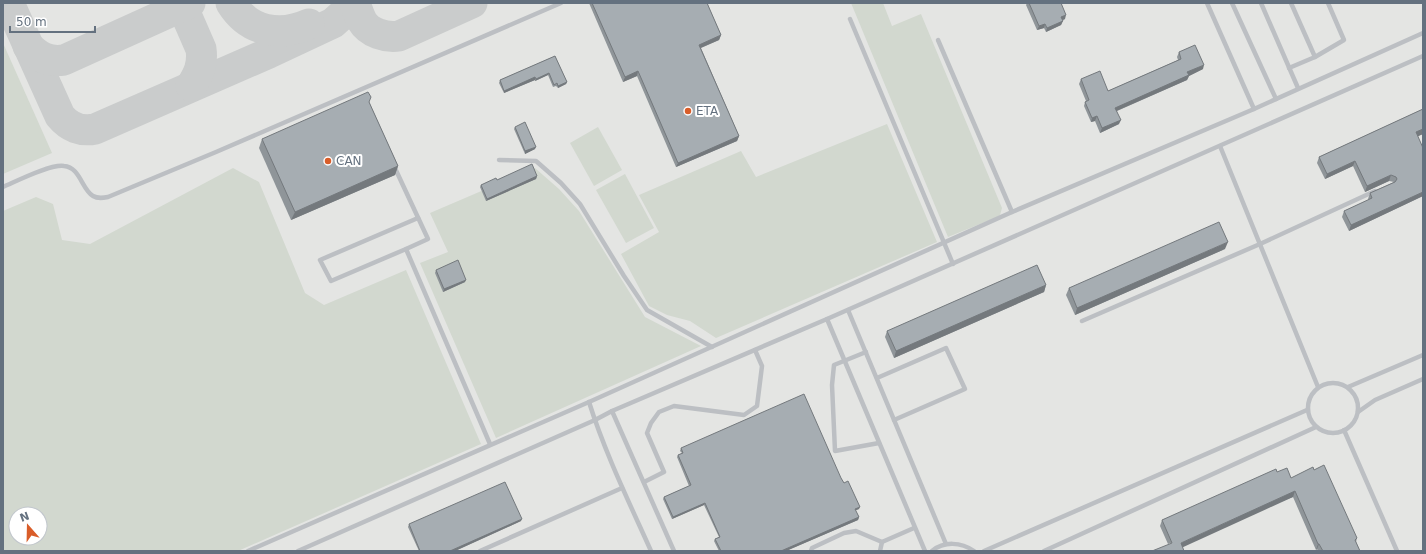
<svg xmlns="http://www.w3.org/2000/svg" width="1426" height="554" viewBox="0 0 1426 554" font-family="'DejaVu Sans',sans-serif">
  <rect width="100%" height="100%" fill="#f3f3ef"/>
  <path fill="#e4e5e3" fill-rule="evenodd" d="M3 3H1423V551H3ZM16 514H40V538H16Z"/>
  <g fill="#d2d8cf" fill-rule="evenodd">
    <polygon points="851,3 883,3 892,26 921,14 1002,208 1000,215 995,218 948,237"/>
    <polygon points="3,43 52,153 3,174"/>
    <polygon points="887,124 937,242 716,338 690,321 667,315 649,306 621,254 659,232 639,195 741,151 756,177"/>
    <polygon points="598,127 622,170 594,186 570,143"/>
    <path d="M233 168 259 182 305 293 324 305 406 270 481 444 238 551H3V211L36 197 53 204 62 240 90 244ZM16 514H40V538H16Z"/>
    <polygon points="535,168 559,189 579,211 645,317 701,346 496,438 420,263 448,252 430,213"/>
    <polygon points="625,174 654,228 626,243 596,190"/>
  </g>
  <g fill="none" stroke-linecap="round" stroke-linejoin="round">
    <g stroke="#cacccc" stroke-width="31">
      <path d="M9 3 60 116C69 127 81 132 95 129L269 53 333 23 343 14 347 7V3"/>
      <path d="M181 3 201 49C203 64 199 74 191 86"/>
      <path d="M231 3C249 32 280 37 309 24"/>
      <path d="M355 3C357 9 359 15 362 21 369 33 386 38 399 36L472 3"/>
      <path d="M28 46C39 57 48 62 64 60L190 3"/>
    </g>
    <g stroke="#bcbfc3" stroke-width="4.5">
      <polyline points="1207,3 1254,109"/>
      <polyline points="1232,3 1276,99"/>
      <polyline points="1261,3 1298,88"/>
      <polyline points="850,19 953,264"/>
      <polyline points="938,40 1012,212"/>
      <polyline points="1315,57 1344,40 1328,3"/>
      <polyline points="1289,68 1315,57 1291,3"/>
      <polyline points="1220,146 1318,387"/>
      <polyline points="499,160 536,161 561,183 580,204 624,276 647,310 712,347"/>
      <polyline points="394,166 428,239 406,249"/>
      <path d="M3 187C17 181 50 164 64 166 80 167 82 190 93 196 98 199 103 198 108 197L216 152 561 3"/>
      <polyline points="418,218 320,260 331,281 406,249 490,444"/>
      <polyline points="848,310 946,544"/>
      <polyline points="827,319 925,551"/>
      <polyline points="1082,321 1260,244 1375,191"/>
      <polyline points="866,352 834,365 832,385 835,451 879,443"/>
      <polyline points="877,378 946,348 965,389 894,420"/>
      <circle cx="1333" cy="408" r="25"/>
      <polyline points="1348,387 1423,355"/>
      <path d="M589 402C605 453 629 502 651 551"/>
      <polyline points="612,411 674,551"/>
      <polyline points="1358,412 1375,400 1423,379"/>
      <polyline points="1344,430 1397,551"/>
      <polyline points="644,482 664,472 647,433 651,423 659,412 674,406 744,415 757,406 762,366 755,350"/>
      <polyline points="248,551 589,402 1012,212 1254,109 1423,33"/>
      <polyline points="298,551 595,420 612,411 827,319 1423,56"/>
      <polyline points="480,551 622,488"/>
      <polyline points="811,551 812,548 844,533 856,531 882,542 914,528"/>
      <polyline points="880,551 882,542"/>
      <path d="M932 551C944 541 961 542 974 551"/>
      <polyline points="984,551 1307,410"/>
      <polyline points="1044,551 1316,427"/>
    </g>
  </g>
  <g fill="#8f9599">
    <polygon points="589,3 707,3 721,35 719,40 701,48 739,136 737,141 676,167 637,76 623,82"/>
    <polygon points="1027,3 1061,3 1065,19 1063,20 1061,25 1046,32 1044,28 1037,30 1026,5"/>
    <polygon points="1179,52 1203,69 1189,76 1187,80 1117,111 1119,124 1100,133 1095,121 1091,122 1084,106 1085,102 1086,101 1079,84 1081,79 1108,91 1178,60 1177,57"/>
    <polygon points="555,56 567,82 566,84 558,88 556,86 553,87 548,75 535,81 535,80 504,93 499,83 500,80"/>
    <polygon points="369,102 398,166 395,175 291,220 259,148 262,139"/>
    <polygon points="1423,109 1423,134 1418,136 1423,196 1349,231 1342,217 1344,211 1369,200 1368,199 1370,193 1394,182 1389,181 1365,192 1353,166 1325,179 1317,163 1319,157"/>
    <polygon points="515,127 535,149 525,154 514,129"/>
    <polygon points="537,176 536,179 486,201 480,187 481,185 497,180"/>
    <polygon points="1225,249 1075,315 1066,295 1069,288"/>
    <polygon points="436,270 465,282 443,292 435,273"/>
    <polygon points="1046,285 1044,292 894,358 885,337 887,331"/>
    <polygon points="681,448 841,478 859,509 855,510 859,517 858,520 786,551 719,551 714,541 715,539 719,537 704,505 672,519 663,499 664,497 689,486 677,457 678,455 682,453 680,451"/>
    <polygon points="1277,472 1291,478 1357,538 1356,542 1360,551 1318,551 1317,549 1316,550 1293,497 1168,544 1160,526 1162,520"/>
    <polygon points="521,521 455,551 419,551 408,527 409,524"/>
  </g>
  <g fill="#74797d">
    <polygon points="1066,15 1065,19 1060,21 1061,17"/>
    <polygon points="1063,21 1061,25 1046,32 1047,28"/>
    <polygon points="1045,24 1044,28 1037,30 1039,26"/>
    <polygon points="721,35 719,40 698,49 699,45"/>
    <polygon points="1204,65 1203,69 1189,76 1187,80 1114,112 1115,108 1187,72"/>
    <polygon points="638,71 637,76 623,82 625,77"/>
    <polygon points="549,73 548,75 535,81 536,79"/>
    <polygon points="535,77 535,80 504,93 504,91"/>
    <polygon points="567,82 566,84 558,88 558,86"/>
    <polygon points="1097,116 1095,121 1091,122 1092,118"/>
    <polygon points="1121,120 1119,124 1100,133 1102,128"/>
    <polygon points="1423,129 1423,134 1414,138 1416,132"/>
    <polygon points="739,136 737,141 676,167 678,163"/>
    <polygon points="536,147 535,149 525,154 525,151"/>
    <polygon points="1355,161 1353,166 1325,179 1327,174"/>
    <polygon points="398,166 395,175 291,220 295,212"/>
    <polygon points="1391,175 1389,181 1365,192 1367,186"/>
    <polygon points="537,176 536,179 486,201 487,199"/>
    <polygon points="1423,192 1423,196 1349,231 1351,225"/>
    <polygon points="1228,242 1225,249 1075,315 1077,308"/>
    <polygon points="466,280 465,282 443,292 444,289"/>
    <polygon points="1046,285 1044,292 894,358 896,351"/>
    <polygon points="1295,491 1293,497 1179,549 1181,543"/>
    <polygon points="705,503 704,505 672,519 673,517"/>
    <polygon points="860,507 859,509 854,511 855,509"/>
    <polygon points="859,517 858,520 786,551 781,551"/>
    <polygon points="522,519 521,521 455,551 450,551"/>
    <polygon points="1318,544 1319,544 1317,549 1316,550"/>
  </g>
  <g fill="#a6adb2" stroke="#74797d">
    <polygon points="592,3 707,3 721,35 699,45 739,136 678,163 638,71 625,77"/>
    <polygon points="1029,3 1061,3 1066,15 1061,17 1063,21 1047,28 1045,24 1039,26"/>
    <polygon points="1195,45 1204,65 1187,72 1189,75 1115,108 1121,120 1102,128 1097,116 1092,118 1085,102 1089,100 1081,79 1100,71 1108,91 1181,59 1179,52"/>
    <polygon points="555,56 567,82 558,86 557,83 554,85 549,73 536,79 535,77 504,91 500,80"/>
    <polygon points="368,92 371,97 369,102 398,166 295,212 262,139"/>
    <polygon points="1423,109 1423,129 1416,132 1423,148 1423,192 1351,225 1344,211 1372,198 1370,193 1395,182 1397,179 1396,177 1391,175 1367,186 1355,161 1327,174 1319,157"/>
    <polygon points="525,122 536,147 525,151 515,127"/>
    <polygon points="532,164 537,176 487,199 481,185 496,178 497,180"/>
    <polygon points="1219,222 1228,242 1077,308 1069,288"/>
    <polygon points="458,260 466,280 444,289 436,270"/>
    <polygon points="1037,265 1046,285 896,351 887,331"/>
    <polygon points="804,394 841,478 844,483 848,481 860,507 855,509 859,517 781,551 721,551 715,539 720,537 705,503 673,517 664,497 691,485 678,455 683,453 681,448"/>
    <polygon points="1324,465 1357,538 1355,540 1360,551 1323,551 1319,544 1318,544 1295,491 1181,543 1184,551 1152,551 1172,543 1162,520 1276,469 1277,472 1287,468 1291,478 1313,467 1314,470"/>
    <polygon points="505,482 522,519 450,551 420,551 409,524"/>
  </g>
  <g fill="#d95d29" stroke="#fff" stroke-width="1.5">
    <circle cx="688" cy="111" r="4"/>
    <circle cx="328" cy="161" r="4"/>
  </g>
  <g text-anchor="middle" stroke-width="4" stroke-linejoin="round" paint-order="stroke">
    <g font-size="12" fill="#64717f" stroke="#fff" text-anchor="start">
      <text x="696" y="115">ETA</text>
      <text x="336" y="165">CAN</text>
    </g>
  </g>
  <rect width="1426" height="554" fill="none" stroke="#64717f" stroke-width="8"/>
  <g transform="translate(28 526) rotate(340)"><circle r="19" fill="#ffffff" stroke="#c1c6cc"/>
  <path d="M0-3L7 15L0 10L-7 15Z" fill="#d95d29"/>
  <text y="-6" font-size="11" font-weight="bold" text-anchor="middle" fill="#64717f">N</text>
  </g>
  <path d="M10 26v6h85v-6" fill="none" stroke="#64717f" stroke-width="2"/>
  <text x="16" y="26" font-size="12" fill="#64717f" stroke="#ffffff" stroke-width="3" paint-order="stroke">50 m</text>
</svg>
